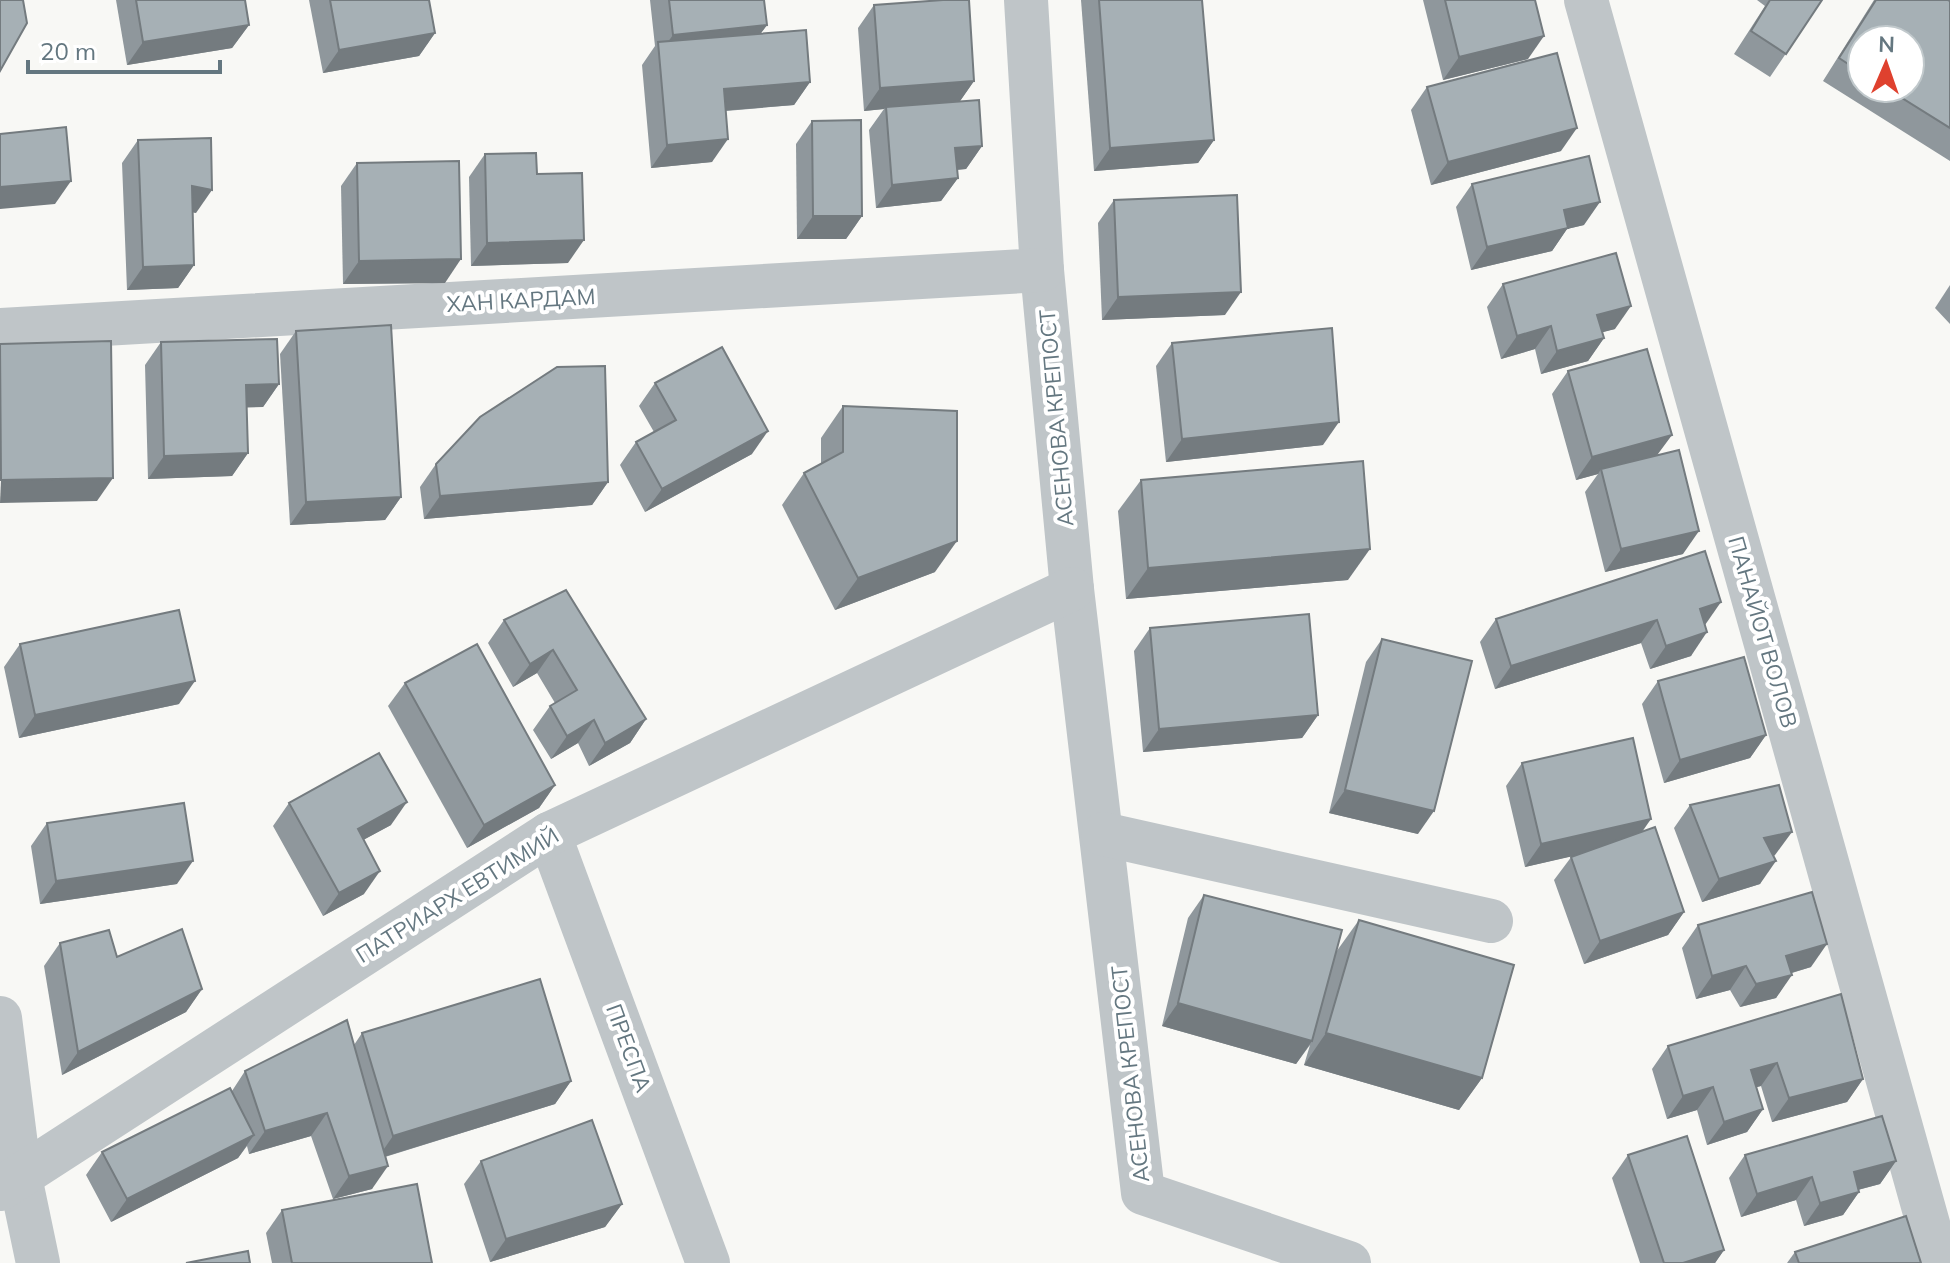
<svg xmlns="http://www.w3.org/2000/svg" width="1950" height="1263" viewBox="0 0 1950 1263" font-family="Mulish,sans-serif">
  <rect width="100%" height="100%" fill="#f8f8f5"/>
  <g fill="none" stroke-linecap="round" stroke-linejoin="round">
    <g stroke="#bfc5c8" stroke-width="44">
      <polyline points="1026,0 1042,270 1072,589 1143,1193 1349,1263"/>
      <polyline points="1586,0 1939,1263"/>
      <polyline points="0,330 1042,270"/>
      <polyline points="549,834 708,1263"/>
      <polyline points="1103,834 1491,921"/>
      <polyline points="0,1018 20,1177 38,1263"/>
      <polyline points="0,1189 549,834 1072,589"/>
    </g>
  </g>
  <g fill="#8f979c" fill-rule="evenodd">
    <polygon points="116,0 245,0 249,25 232,48 127,65"/>
    <polygon points="309,0 429,0 435,33 419,56 323,73"/>
    <polygon points="650,0 764,0 767,25 761,33 810,82 794,105 726,111 712,162 651,168 642,65 655,46"/>
    <polygon points="1081,0 1202,0 1214,140 1198,163 1094,171"/>
    <polygon points="1423,0 1535,0 1528,59 1443,80"/>
    <polygon points="1757,0 1822,0 1770,77 1734,54 1765,6"/>
    <path d="M1874 0H1948L1950 1V161L1823 81ZM1862 40 1910 88H1862Z"/>
    <polygon points="874,5 974,81 960,101 982,146 966,169 957,170 958,178 941,201 876,208 869,130 884,109 864,111 858,28"/>
    <polygon points="1427,87 1561,151 1431,185 1411,110"/>
    <polygon points="812,121 862,216 846,239 797,239 796,144"/>
    <polygon points="138,140 196,213 193,212 194,265 178,288 127,290 122,163"/>
    <polygon points="485,154 537,174 568,263 471,266 469,177"/>
    <polygon points="357,163 445,283 343,284 341,186"/>
    <polygon points="1472,184 1584,225 1567,229 1552,251 1471,270 1456,207"/>
    <polygon points="1114,200 1225,315 1102,320 1098,223"/>
    <polygon points="1503,284 1615,329 1602,332 1604,338 1588,361 1541,374 1535,349 1501,359 1487,307"/>
    <polygon points="1950,285 1950,324 1935,308"/>
    <polygon points="296,331 401,497 385,520 290,525 280,354"/>
    <polygon points="161,342 279,384 263,407 246,407 248,453 232,476 148,479 145,365"/>
    <polygon points="1172,343 1323,445 1166,462 1156,366"/>
    <polygon points="1568,371 1658,455 1683,554 1605,572 1585,492 1598,474 1576,480 1552,394"/>
    <polygon points="655,383 752,454 645,512 620,465 636,442 654,432 639,406"/>
    <polygon points="843,406 935,572 835,610 782,505 804,473 821,464 821,438"/>
    <polygon points="436,464 608,482 592,505 424,519 420,487"/>
    <polygon points="1141,480 1348,580 1126,599 1118,511"/>
    <polygon points="1705,551 1705,625 1691,656 1650,669 1641,643 1495,689 1480,642 1496,619"/>
    <polygon points="566,590 646,719 630,743 589,766 578,743 551,759 533,730 550,706 555,703 537,673 513,687 488,643 504,620"/>
    <polygon points="1150,628 1318,715 1302,738 1143,752 1134,651"/>
    <polygon points="1382,639 1418,834 1329,813 1366,662"/>
    <polygon points="20,644 179,704 19,738 4,667"/>
    <polygon points="1658,681 1766,735 1750,758 1664,783 1642,704"/>
    <polygon points="405,683 555,785 539,808 467,848 388,706"/>
    <polygon points="1522,763 1642,832 1684,912 1668,935 1584,964 1554,880 1572,856 1525,867 1506,786"/>
    <polygon points="289,803 391,825 363,840 364,894 323,916 273,826"/>
    <polygon points="1690,805 1775,855 1774,856 1760,884 1702,902 1674,828"/>
    <polygon points="47,823 177,884 40,904 31,846"/>
    <polygon points="1204,895 1336,952 1359,920 1482,1078 1459,1110 1304,1065 1310,1045 1296,1064 1162,1026 1188,918"/>
    <polygon points="1698,925 1811,967 1792,973 1776,998 1740,1007 1730,990 1696,999 1682,948"/>
    <polygon points="60,943 117,957 202,989 186,1012 62,1075 44,966"/>
    <polygon points="1841,994 1863,1079 1847,1102 1772,1122 1761,1086 1756,1087 1763,1109 1747,1132 1707,1145 1697,1110 1667,1119 1652,1069 1668,1046"/>
    <polygon points="362,1033 571,1081 555,1104 385,1157 372,1189 333,1199 311,1136 249,1154 247,1146 238,1158 111,1222 86,1175 102,1152 232,1091 245,1071 354,1045"/>
    <polygon points="1628,1155 1724,1250 1715,1263 1640,1263 1612,1178"/>
    <polygon points="1745,1155 1896,1161 1880,1184 1858,1190 1859,1192 1843,1215 1804,1226 1796,1200 1741,1217 1729,1178"/>
    <polygon points="481,1161 622,1204 605,1227 490,1262 464,1184"/>
    <polygon points="282,1210 432,1263 272,1263 266,1233"/>
    <polygon points="1795,1252 1921,1263 1787,1263"/>
  </g>
  <g fill="#747b7f">
    <polygon points="249,25 232,48 127,65 143,42"/>
    <polygon points="767,25 750,48 659,54 673,35"/>
    <polygon points="435,33 419,56 323,73 339,50"/>
    <polygon points="1544,36 1528,59 1443,80 1459,57"/>
    <polygon points="974,81 958,104 886,107 884,109 864,111 880,88"/>
    <polygon points="810,82 794,105 708,112 724,89"/>
    <polygon points="1577,128 1561,151 1431,185 1448,162"/>
    <polygon points="728,139 712,162 651,168 667,145"/>
    <polygon points="1214,140 1198,163 1094,171 1110,148"/>
    <polygon points="982,146 966,169 938,171 955,148"/>
    <polygon points="958,178 941,201 876,208 892,185"/>
    <polygon points="71,181 55,204 0,209 0,187"/>
    <polygon points="192,186 212,190 196,213 176,209"/>
    <polygon points="1600,202 1584,225 1567,229 1552,251 1471,270 1487,247 1564,210"/>
    <polygon points="813,216 862,216 846,239 797,239"/>
    <polygon points="584,240 568,263 471,266 487,243"/>
    <polygon points="461,259 445,283 343,284 359,261"/>
    <polygon points="194,265 178,288 127,290 143,267"/>
    <polygon points="1241,292 1225,315 1102,320 1118,297"/>
    <polygon points="1631,306 1615,329 1581,338 1597,315"/>
    <polygon points="1551,326 1535,349 1501,359 1517,336"/>
    <polygon points="1604,338 1588,361 1541,374 1557,351"/>
    <polygon points="279,384 263,407 229,408 246,385"/>
    <polygon points="1339,422 1323,445 1166,462 1182,439"/>
    <polygon points="768,431 752,454 645,512 662,489"/>
    <polygon points="1672,435 1655,458 1601,469 1598,474 1576,480 1592,457"/>
    <polygon points="248,453 232,476 148,479 164,456"/>
    <polygon points="113,478 97,501 0,503 1,480"/>
    <polygon points="608,482 592,505 424,519 440,496"/>
    <polygon points="401,497 385,520 290,525 306,502"/>
    <polygon points="1699,531 1683,554 1605,572 1621,549"/>
    <polygon points="957,541 935,572 835,610 858,578"/>
    <polygon points="1370,549 1348,580 1126,599 1148,568"/>
    <polygon points="1721,602 1705,625 1700,609"/>
    <polygon points="1657,620 1641,643 1495,689 1511,666"/>
    <polygon points="1707,632 1691,656 1650,669 1666,646"/>
    <polygon points="553,650 537,673 513,687 530,664"/>
    <polygon points="195,681 179,704 19,738 35,715"/>
    <polygon points="1318,715 1302,738 1143,752 1159,729"/>
    <polygon points="646,719 630,743 589,766 605,743"/>
    <polygon points="594,720 578,743 551,759 567,736"/>
    <polygon points="1766,735 1750,758 1664,783 1680,760"/>
    <polygon points="555,785 539,808 467,848 484,825"/>
    <polygon points="1345,790 1434,811 1418,834 1329,813"/>
    <polygon points="407,802 391,825 341,852 358,829"/>
    <polygon points="1651,819 1635,842 1525,867 1541,844"/>
    <polygon points="1792,832 1775,855 1748,861 1764,838"/>
    <polygon points="193,861 177,884 40,904 56,881"/>
    <polygon points="1776,861 1760,884 1702,902 1719,879"/>
    <polygon points="380,871 364,894 323,916 339,893"/>
    <polygon points="1684,912 1668,935 1584,964 1600,941"/>
    <polygon points="1827,944 1811,967 1770,979 1786,956"/>
    <polygon points="1746,966 1730,990 1696,999 1712,976"/>
    <polygon points="1792,975 1776,998 1740,1007 1756,984"/>
    <polygon points="202,989 186,1012 62,1075 78,1052"/>
    <polygon points="1178,1003 1312,1041 1296,1064 1162,1026"/>
    <polygon points="1326,1033 1482,1078 1459,1110 1304,1065"/>
    <polygon points="1777,1063 1761,1086 1735,1093 1751,1070"/>
    <polygon points="1863,1079 1847,1102 1772,1122 1789,1098"/>
    <polygon points="571,1081 555,1104 377,1159 393,1136"/>
    <polygon points="1713,1087 1697,1110 1667,1119 1683,1096"/>
    <polygon points="1763,1109 1747,1132 1707,1145 1724,1122"/>
    <polygon points="327,1113 311,1136 249,1154 265,1131"/>
    <polygon points="254,1135 238,1158 111,1222 127,1199"/>
    <polygon points="1896,1161 1880,1184 1838,1195 1854,1172"/>
    <polygon points="388,1166 372,1189 333,1199 349,1176"/>
    <polygon points="1812,1177 1796,1200 1741,1217 1757,1194"/>
    <polygon points="1859,1192 1843,1215 1804,1226 1820,1203"/>
    <polygon points="622,1204 605,1227 490,1262 506,1239"/>
    <polygon points="1724,1250 1715,1263 1683,1263"/>
  </g>
  <g fill="#a6b0b5" stroke="#747b7f" stroke-width="2">
    <polygon points="0,0 23,0 27,23 0,71"/>
    <polygon points="136,0 245,0 249,25 143,42"/>
    <polygon points="330,0 429,0 435,33 339,50"/>
    <polygon points="669,0 764,0 767,25 673,35"/>
    <polygon points="943,0 969,0 974,81 880,88 874,5"/>
    <polygon points="1099,0 1202,0 1214,140 1110,148"/>
    <polygon points="1445,0 1535,0 1544,36 1459,57"/>
    <polygon points="1770,0 1822,0 1786,54 1751,31"/>
    <polygon points="1876,0 1948,0 1950,1 1950,128 1886,88 1910,88 1910,40 1862,40 1862,73 1839,58"/>
    <polygon points="806,30 810,82 724,89 728,139 667,145 658,42"/>
    <polygon points="1557,53 1577,128 1448,162 1427,87"/>
    <polygon points="979,100 982,146 955,148 958,178 892,185 886,107"/>
    <polygon points="861,120 862,216 813,216 812,121"/>
    <polygon points="66,127 71,181 0,187 0,134"/>
    <polygon points="211,138 212,190 192,186 194,265 143,267 138,140"/>
    <polygon points="536,153 537,174 582,173 584,240 487,243 485,154"/>
    <polygon points="1589,156 1600,202 1564,210 1568,228 1487,247 1472,184"/>
    <polygon points="459,161 461,259 359,261 357,163"/>
    <polygon points="1237,195 1241,292 1118,297 1114,200"/>
    <polygon points="1616,253 1631,306 1597,315 1604,338 1557,351 1551,326 1517,336 1503,284"/>
    <polygon points="391,325 401,497 306,502 296,331"/>
    <polygon points="1332,328 1339,422 1182,439 1172,343"/>
    <polygon points="277,339 279,384 246,385 248,453 164,456 161,342"/>
    <polygon points="111,341 113,478 1,480 0,344"/>
    <polygon points="722,347 768,431 662,489 636,442 676,420 655,383"/>
    <polygon points="1647,349 1672,435 1592,457 1568,371"/>
    <polygon points="605,366 608,482 440,496 436,464 480,417 557,367"/>
    <polygon points="843,406 957,411 957,541 858,578 804,473 843,452"/>
    <polygon points="1679,450 1699,531 1621,549 1601,469"/>
    <polygon points="1363,461 1370,549 1148,568 1141,480"/>
    <polygon points="1705,551 1721,602 1700,609 1707,632 1666,646 1657,620 1511,666 1496,619"/>
    <polygon points="566,590 646,719 605,743 594,720 567,736 550,706 577,690 553,650 530,664 504,620"/>
    <polygon points="179,610 195,681 35,715 20,644"/>
    <polygon points="1309,614 1318,715 1159,729 1150,628"/>
    <polygon points="1382,639 1472,661 1434,811 1345,790"/>
    <polygon points="477,644 555,785 484,825 405,683"/>
    <polygon points="1744,657 1766,735 1680,760 1658,681"/>
    <polygon points="1633,738 1651,819 1541,844 1522,763"/>
    <polygon points="379,753 407,802 358,829 380,871 339,893 289,803"/>
    <polygon points="1779,785 1792,832 1764,838 1776,861 1719,879 1690,805"/>
    <polygon points="184,803 193,861 56,881 47,823"/>
    <polygon points="1655,827 1684,912 1600,941 1571,857"/>
    <polygon points="1812,892 1827,944 1786,956 1792,975 1756,984 1746,966 1712,976 1698,925"/>
    <polygon points="1204,895 1342,930 1312,1041 1178,1003"/>
    <polygon points="1359,920 1514,965 1482,1078 1326,1033"/>
    <polygon points="182,929 202,989 78,1052 60,943 109,930 117,957"/>
    <polygon points="540,979 571,1081 393,1136 362,1033"/>
    <polygon points="1841,994 1863,1079 1789,1098 1777,1063 1751,1070 1763,1109 1724,1122 1713,1087 1683,1096 1668,1046"/>
    <polygon points="347,1020 388,1166 349,1176 327,1113 265,1131 245,1071"/>
    <polygon points="230,1088 254,1135 127,1199 102,1152"/>
    <polygon points="1882,1116 1896,1161 1854,1172 1859,1192 1820,1203 1812,1177 1757,1194 1745,1155"/>
    <polygon points="592,1120 622,1204 506,1239 481,1161"/>
    <polygon points="1687,1136 1724,1250 1683,1263 1664,1263 1628,1155"/>
    <polygon points="417,1184 432,1263 292,1263 282,1210"/>
    <polygon points="1906,1216 1921,1263 1799,1263 1795,1252"/>
    <polygon points="248,1251 250,1263 186,1263"/>
  </g>
  <g text-anchor="middle" stroke-width="8" stroke-linejoin="round" paint-order="stroke">
    <g font-size="22" fill="#647780" stroke="#fff">
      <text transform="translate(521 300) rotate(-3)" y="8">ХАН КАРДАМ</text>
      <text transform="translate(1056 418) rotate(-95)" y="8">АСЕНОВА КРЕПОСТ</text>
      <text transform="translate(1763 632) rotate(74)" y="8">ПАНАЙОТ ВОЛОВ</text>
      <text transform="translate(457 895) rotate(-32)" y="8">ПАТРИАРХ ЕВТИМИЙ</text>
      <text transform="translate(629 1048) rotate(70)" y="8">ПРЕСПА</text>
      <text transform="translate(1130 1074) rotate(-96)" y="8">АСЕНОВА КРЕПОСТ</text>
    </g>
  </g>
  <g transform="translate(1886 64) rotate(2)"><circle r="38" fill="#ffffff" stroke="#c1c9cc" stroke-width="2"/>
  <path d="M0-6L14 30L0 20L-14 30Z" fill="#df412e"/>
  <text y="-12" font-size="22" font-weight="bold" text-anchor="middle" fill="#647780">N</text>
  </g>
  <path d="M28 60v12h192v-12" fill="none" stroke="#647780" stroke-width="4"/>
  <text x="40" y="60" font-size="24" fill="#647780" stroke="#ffffff" stroke-width="6" paint-order="stroke">20 m</text>
</svg>
